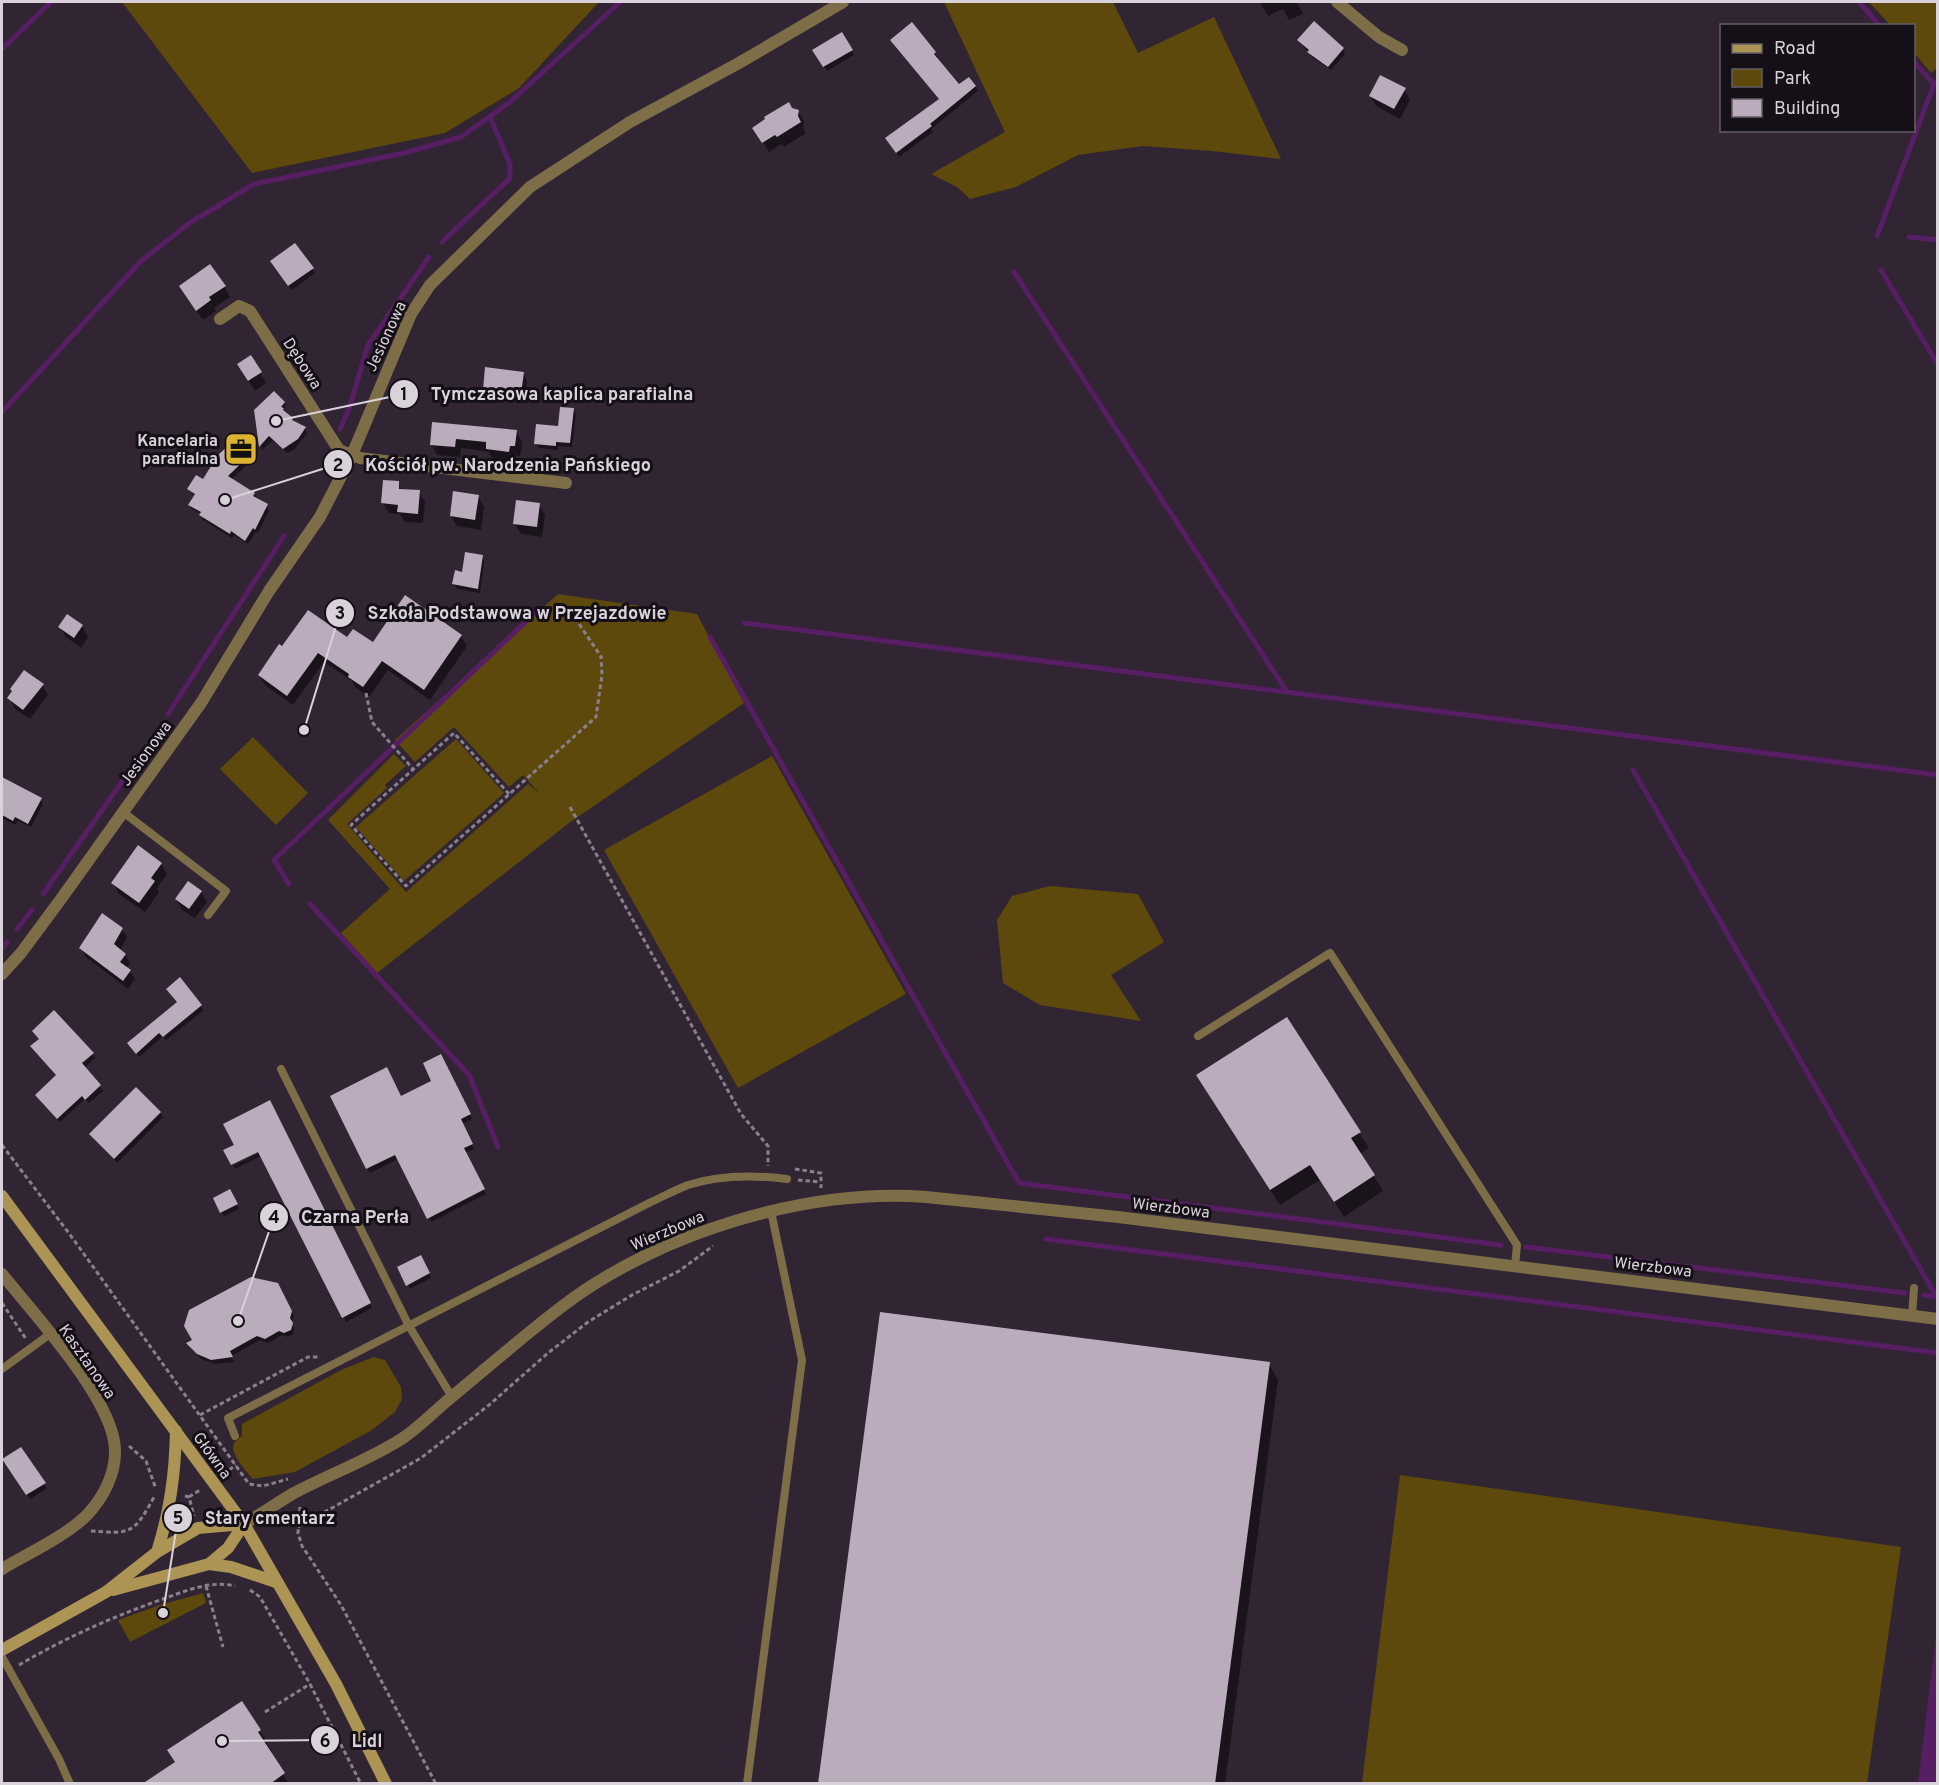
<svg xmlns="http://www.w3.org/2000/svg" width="1939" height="1785" viewBox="0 0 1939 1785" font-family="Overpass,sans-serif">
  <rect width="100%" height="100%" fill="#312533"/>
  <g fill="#5d490b">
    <polygon points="122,2 599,2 519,88 445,133 252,173"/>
    <polygon points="944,2 1113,2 1138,53 1214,17 1281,159 1212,151 1143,146 1078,155 1016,187 970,199 957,187 931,174 1005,132"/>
    <polygon points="1869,2 1937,2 1937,68 1931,73 1914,53 1914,26 1890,25"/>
    <polygon points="558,594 697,614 744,703 569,823 377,973 341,933 390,889 328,820 394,754 406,766 385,785 387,788 347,824 406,892 528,784 539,793 523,775 509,787 454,727 415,762 395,740"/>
    <polygon points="253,737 308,793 276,825 220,769"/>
    <polygon points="456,739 504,793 404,881 356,827"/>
    <polygon points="772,756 906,994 738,1088 604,850"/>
    <polygon points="1050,886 1138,894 1164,942 1111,975 1141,1021 1040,1005 1003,983 997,920 1012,896"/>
    <path d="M374 1357 385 1360 401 1387 402 1399 395 1412 372 1430 295 1472 253 1479C247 1472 229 1453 234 1443 235 1442 240 1437 242 1436V1424L341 1370Z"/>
    <polygon points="1400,1475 1901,1547 1867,1783 1362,1783"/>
    <polygon points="203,1593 206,1603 130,1642 118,1620 160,1605"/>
  </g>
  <polygon fill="#581e64" points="1937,1628 1937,1783 1918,1783"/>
  <g fill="#0007">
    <polygon points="1260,2 1297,2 1303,14 1289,20 1283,9 1268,16"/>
    <polygon points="842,34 854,55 827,71 814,50"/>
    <polygon points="1299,41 1343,49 1345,54 1331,70 1312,57"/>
    <polygon points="895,45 935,53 938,57 936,59 958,86 975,86 978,91 931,129 933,132 899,157 890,143 940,100"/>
    <polygon points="1404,89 1410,100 1400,119 1376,106 1370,96"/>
    <polygon points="791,109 798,111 804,121 803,128 806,133 784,147 782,144 769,152 754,128"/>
    <polygon points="275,266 312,269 315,273 292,290"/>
    <polygon points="225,287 230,297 214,308 216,311 203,320 187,297"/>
    <polygon points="250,357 266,383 255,391 244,375"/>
    <polygon points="523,373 527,381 525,401 488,397 484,389"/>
    <polygon points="284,403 286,408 283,411 294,422 305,428 307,433 294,450 287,453 273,440 262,450 255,411"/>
    <polygon points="573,410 576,414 572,447 558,446 558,450 538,448 536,443 559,428"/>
    <polygon points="434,423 516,431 522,442 520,456 515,455 514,461 493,459 489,452 461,448 460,457 437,455 431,444"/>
    <polygon points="253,452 255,457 231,480 254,494 269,510 258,533 256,532 248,544 234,535 232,538 203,520 201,514 192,509 189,505 195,496 189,489"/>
    <polygon points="398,483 403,491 419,492 425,502 423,523 404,522 400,514 389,513 383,503"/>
    <polygon points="478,496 484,507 481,530 457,526 451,516"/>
    <polygon points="539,505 545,515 542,537 521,534 515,524"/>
    <polygon points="482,557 484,561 480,593 457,589 454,584"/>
    <polygon points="68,616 82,626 88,637 81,648 66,637 60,627"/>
    <polygon points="461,636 467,646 430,700 388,670 369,697 355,687 352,681 324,662 293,705 265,685 259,675 283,648 347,639 373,644"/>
    <polygon points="42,685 48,695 30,719 15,709 9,698 14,692"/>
    <polygon points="2,779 40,799 43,804 31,827 18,821 15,825 2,818"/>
    <polygon points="161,864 167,874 157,888 159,892 145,912 119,894 113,883"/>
    <polygon points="201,892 207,902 195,918 182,910 176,899"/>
    <polygon points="122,929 127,937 120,951 125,955 130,963 127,967 135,979 128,989 86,957 81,948"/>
    <polygon points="201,1006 204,1010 166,1040 163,1036 139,1057 132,1048"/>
    <polygon points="93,1054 95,1058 84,1068 103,1091 89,1103 85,1099 60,1122 40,1100 57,1076"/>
    <polygon points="440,1056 472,1119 462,1124 474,1149 465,1153 486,1194 431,1222 398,1159 370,1173 367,1168 401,1097 433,1081"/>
    <polygon points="1207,1092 1359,1133 1369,1148 1360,1154 1383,1191 1344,1217 1320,1180 1280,1205"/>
    <polygon points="272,1107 372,1308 346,1322 261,1156 235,1169 233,1166 265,1150 236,1146"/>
    <polygon points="160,1113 163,1117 117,1163 94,1139"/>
    <polygon points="230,1191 239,1209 224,1216 215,1199"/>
    <polygon points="420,1257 431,1278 410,1289 399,1268"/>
    <polygon points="277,1284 294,1316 291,1324 294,1329 293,1334 288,1337 282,1335 268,1343 260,1340 231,1356 234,1362 215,1364 201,1359 191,1348 194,1341"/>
    <polygon points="1269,1364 1278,1380 1225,1784 820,1784"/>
    <polygon points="6,1464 44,1484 47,1488 30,1499"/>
    <polygon points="241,1703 260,1731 272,1752 270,1754 289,1784 145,1784 176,1763"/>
  </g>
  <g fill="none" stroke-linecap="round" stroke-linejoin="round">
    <g stroke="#581e64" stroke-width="5">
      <polyline points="1859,2 1880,26"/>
      <polyline points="2,49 51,2"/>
      <polyline points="1914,62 1934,84"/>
      <polyline points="1877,236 1934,84 1938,81"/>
      <polyline points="1909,237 1938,240"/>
      <polyline points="442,242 510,178 510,164 490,117"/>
      <polyline points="1881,270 1938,365"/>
      <polyline points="1014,272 1287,692"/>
      <polyline points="2,412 140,262 188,224 254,184 404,153 461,137 510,102 620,2"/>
      <polyline points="340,429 349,409 368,345 429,257"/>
      <polyline points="744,623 1938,775"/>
      <polyline points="710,637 1019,1183 1501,1245"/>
      <polyline points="168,714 284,536"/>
      <polyline points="139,758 158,732"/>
      <polyline points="1633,770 1936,1296"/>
      <polyline points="289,884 274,860 536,612"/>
      <polyline points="43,894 126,776"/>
      <polyline points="310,904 469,1075 498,1147"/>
      <polyline points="17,929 32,910"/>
      <polyline points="2,949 7,942"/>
      <polyline points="1046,1239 1938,1353"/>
      <polyline points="1526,1247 1905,1293"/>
      <polyline points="1924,1295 1938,1297"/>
    </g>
  </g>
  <g fill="#baabbd">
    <polygon points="1314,21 1344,48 1328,67 1307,52 1309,50 1297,40"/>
    <polygon points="912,22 936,52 934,54 959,84 969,77 976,86 930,124 932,126 896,153 885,138 939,99 890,40"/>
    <polygon points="842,32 853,50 823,67 812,50"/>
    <polygon points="1380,75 1406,88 1394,109 1369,96"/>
    <polygon points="789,102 792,108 799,110 798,116 801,122 777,137 775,135 762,143 752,128 765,119 764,117"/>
    <polygon points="295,243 314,268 288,286 270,261"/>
    <polygon points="210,264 226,286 209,297 211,300 196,311 179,286"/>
    <polygon points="251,355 262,372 248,381 237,364"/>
    <polygon points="485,367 524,372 521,394 483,390"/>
    <polygon points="274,391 285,402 281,407 284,408 283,410 293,418 292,420 306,427 298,439 283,449 269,436 259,447 254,410"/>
    <polygon points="560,407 574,408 570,443 556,442 556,446 534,444 536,424 558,426"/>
    <polygon points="432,422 517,430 515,446 510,446 509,452 486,449 486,442 456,439 455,447 430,445"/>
    <polygon points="239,436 254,451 228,476 255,493 253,496 268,504 255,530 253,528 245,541 231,531 230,534 212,523 199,515 201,512 188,505 195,494 187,489 196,475 203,479 218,455"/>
    <polygon points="383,480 399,481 399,489 420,490 418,514 397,512 398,505 381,503"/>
    <polygon points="453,491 479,495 475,520 450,516"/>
    <polygon points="516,500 540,503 537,527 513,524"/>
    <polygon points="465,552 483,555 478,589 452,584 455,570 462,572"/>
    <polygon points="405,595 462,635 424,690 382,661 363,687 348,677 349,674 318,653 287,696 258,675 279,644 282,646 308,610 347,637 353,629 373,642"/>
    <polygon points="67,614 83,625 74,638 58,627"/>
    <polygon points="24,670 44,684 23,710 7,698 12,691 10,689"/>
    <polygon points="2,777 42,798 28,824 15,817 13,821 2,815"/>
    <polygon points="138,845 162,863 151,878 155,881 139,903 111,883"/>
    <polygon points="188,881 202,891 189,909 175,899"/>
    <polygon points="102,913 123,928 114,944 126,954 120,962 131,970 123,981 79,948"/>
    <polygon points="180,977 202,1005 163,1037 159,1033 136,1054 127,1043 177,1002 166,989"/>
    <polygon points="54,1010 94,1053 82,1063 101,1085 85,1100 82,1096 57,1119 35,1095 56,1075 30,1046 39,1039 32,1031"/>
    <polygon points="1287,1017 1361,1132 1351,1138 1375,1175 1334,1202 1310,1165 1270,1190 1196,1075"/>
    <polygon points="441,1054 471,1114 461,1119 473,1144 464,1148 485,1189 427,1219 395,1155 366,1169 330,1096 387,1067 401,1096 431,1081 423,1063"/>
    <polygon points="136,1087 161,1112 114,1159 89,1134"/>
    <polygon points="270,1100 371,1303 342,1318 258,1152 231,1165 223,1150 234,1145 223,1124"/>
    <polygon points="230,1189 238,1204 220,1213 213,1198"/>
    <polygon points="421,1255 430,1273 406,1286 397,1267"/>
    <polygon points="251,1277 278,1283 292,1311 290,1318 293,1323 291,1330 284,1333 279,1331 265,1339 257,1336 230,1351 233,1357 211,1360 197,1354 186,1343 192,1340 184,1326 189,1310"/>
    <polygon points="880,1312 1270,1362 1215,1784 818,1784"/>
    <polygon points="21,1447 46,1483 26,1495 2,1459"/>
    <polygon points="242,1701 261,1730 258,1732 285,1773 270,1784 142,1784 175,1762 167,1750"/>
  </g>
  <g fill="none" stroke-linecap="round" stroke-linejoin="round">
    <g stroke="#8a808c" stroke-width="3" stroke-dasharray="4.5 3" stroke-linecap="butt">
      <polyline points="575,618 602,658"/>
      <polyline points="366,693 372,722 413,769"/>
      <polyline points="509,794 454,733 351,825 406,886 596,717 602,675 601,657"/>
      <polyline points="570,807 741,1114 768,1146 768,1166"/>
      <polyline points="2,1145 71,1236 249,1484 263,1486 288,1479"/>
      <polyline points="795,1169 821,1173 821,1188"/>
      <polyline points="798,1180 820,1182"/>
      <polyline points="2,1303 26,1339"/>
      <polyline points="200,1415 308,1357 319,1357"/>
      <polyline points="129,1446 146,1461 156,1489"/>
      <polyline points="223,1474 236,1465"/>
      <polyline points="185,1496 189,1497 194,1516"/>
      <polyline points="189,1497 200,1490"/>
      <polyline points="300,1507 298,1533 302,1546 341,1605 436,1784"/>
      <polyline points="298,1527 421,1458 489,1405 548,1353 588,1322 632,1295 679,1271 713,1246"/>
      <path d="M91 1531C131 1534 134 1534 154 1497"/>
      <polyline points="206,1586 223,1647"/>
      <polyline points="250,1590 260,1597 310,1684 361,1784"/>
      <path d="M19 1665C65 1638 112 1617 163 1599 185 1591 211 1580 235 1586"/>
      <polyline points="265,1712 310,1684"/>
    </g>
    <g stroke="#7d6e48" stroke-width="8">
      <polyline points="123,812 226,891 208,915"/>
      <polyline points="1198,1036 1330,953 1517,1245 1515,1266"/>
      <polyline points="281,1069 409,1326 452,1397"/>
      <polyline points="1912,1316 1914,1288"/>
      <polyline points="2,1369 50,1334"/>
      <path d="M235 1436 228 1418 649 1203C662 1197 675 1190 688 1185 719 1175 755 1175 787 1179"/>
      <polyline points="2,1657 59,1759 70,1784"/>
      <polyline points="747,1784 802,1360 771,1211"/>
    </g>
    <g stroke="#7d6e48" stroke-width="12">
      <polyline points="1337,2 1379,37 1402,50"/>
      <polyline points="220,319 239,306 250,311 339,450 360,458 566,483"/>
      <polyline points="2,974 21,953 61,899 201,703 269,591 320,517 352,455 411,314 430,285 530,187 630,122 739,63 843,2"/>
      <path d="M2 1274C34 1314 113 1399 115 1449 116 1474 103 1498 87 1515 66 1536 27 1554 2 1569"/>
      <path d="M244 1524C261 1514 277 1503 294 1493 330 1474 369 1460 403 1438 419 1427 434 1412 448 1400 487 1368 524 1335 564 1305 657 1234 809 1187 926 1197L1118 1217 1938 1319"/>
    </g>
    <g stroke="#ac9455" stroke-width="12">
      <polyline points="2,1196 244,1524 336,1684 386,1784"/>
      <path d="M157 1552C170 1511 175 1475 176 1431"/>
      <polyline points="209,1564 228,1548 244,1524"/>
      <polyline points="113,1590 209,1564 231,1567 276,1582"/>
      <polyline points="2,1650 106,1592 157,1552 198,1528 244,1524"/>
    </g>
  </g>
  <defs>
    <g id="office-square" transform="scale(1.725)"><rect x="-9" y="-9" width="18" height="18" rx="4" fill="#dcb233" stroke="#151017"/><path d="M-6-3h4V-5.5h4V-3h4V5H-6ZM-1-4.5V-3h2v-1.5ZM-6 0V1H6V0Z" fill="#111"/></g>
  </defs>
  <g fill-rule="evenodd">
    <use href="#office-square" x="241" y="449"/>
  </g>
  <g text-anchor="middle" stroke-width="6" stroke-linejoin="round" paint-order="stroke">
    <g font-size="16" fill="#dad2db" stroke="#151017">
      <text transform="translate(385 336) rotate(-65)" y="6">Jesionowa</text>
      <text transform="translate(303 363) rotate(57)" y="6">Dębowa</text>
      <text transform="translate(145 753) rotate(-54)" y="6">Jesionowa</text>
      <text transform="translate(1171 1207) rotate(7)" y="6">Wierzbowa</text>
      <text transform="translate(667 1230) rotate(-23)" y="6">Wierzbowa</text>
      <text transform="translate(1653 1266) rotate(7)" y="6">Wierzbowa</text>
      <text transform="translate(88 1361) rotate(55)" y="6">Kasztanowa</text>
      <text transform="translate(213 1455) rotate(54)" y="6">Główna</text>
    </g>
    <g font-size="16" font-weight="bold" fill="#dad2db" stroke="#151017" text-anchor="end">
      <text x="218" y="446">Kancelaria<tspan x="218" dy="18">parafialna</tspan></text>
    </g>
  </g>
  <path fill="none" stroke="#dad2db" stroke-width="2" d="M276 421L404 394M225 500L338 464M304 730L340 613M238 1321L274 1217M163 1613L178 1518M222 1741L325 1740"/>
  <g fill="#dad2db" stroke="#151017" stroke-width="2">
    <circle cx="276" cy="421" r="6"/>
    <circle cx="225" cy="500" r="6"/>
    <circle cx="304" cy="730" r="6"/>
    <circle cx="238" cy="1321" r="6"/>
    <circle cx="163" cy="1613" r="6"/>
    <circle cx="222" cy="1741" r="6"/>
    <circle cx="404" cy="394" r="15"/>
    <circle cx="338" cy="464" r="15"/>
    <circle cx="340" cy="613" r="15"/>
    <circle cx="274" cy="1217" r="15"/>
    <circle cx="178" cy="1518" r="15"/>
    <circle cx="325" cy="1740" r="15"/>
  </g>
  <g font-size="18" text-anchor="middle" font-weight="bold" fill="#111">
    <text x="404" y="400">1</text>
    <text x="338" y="471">2</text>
    <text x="340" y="619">3</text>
    <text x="274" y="1223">4</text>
    <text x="178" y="1524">5</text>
    <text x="325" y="1747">6</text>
  </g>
  <g font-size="18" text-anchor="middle" font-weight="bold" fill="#dad2db" stroke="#151017" stroke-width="6" stroke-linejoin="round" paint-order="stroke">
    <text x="562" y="400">Tymczasowa kaplica parafialna</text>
    <text x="508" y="471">Kościół pw. Narodzenia Pańskiego</text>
    <text x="517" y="619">Szkoła Podstawowa w Przejazdowie</text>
    <text x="355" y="1223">Czarna Perła</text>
    <text x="270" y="1524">Stary cmentarz</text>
    <text x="367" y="1747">Lidl</text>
  </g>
  <rect width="1939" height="1785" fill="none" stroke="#dad2db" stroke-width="6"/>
  <rect x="1720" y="24" width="195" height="108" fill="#151017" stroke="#645e65" stroke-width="1.5"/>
  <rect x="1732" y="44" width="30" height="9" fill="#ac9455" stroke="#645e65" stroke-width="1.5"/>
  <text x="1774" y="54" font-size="18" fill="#dad2db">Road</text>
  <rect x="1732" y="69" width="30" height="18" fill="#5d490b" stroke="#645e65" stroke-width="1.5"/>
  <text x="1774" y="84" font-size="18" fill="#dad2db">Park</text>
  <rect x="1732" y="99" width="30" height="18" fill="#baabbd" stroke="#645e65" stroke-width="1.5"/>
  <text x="1774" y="114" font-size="18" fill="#dad2db">Building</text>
</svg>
